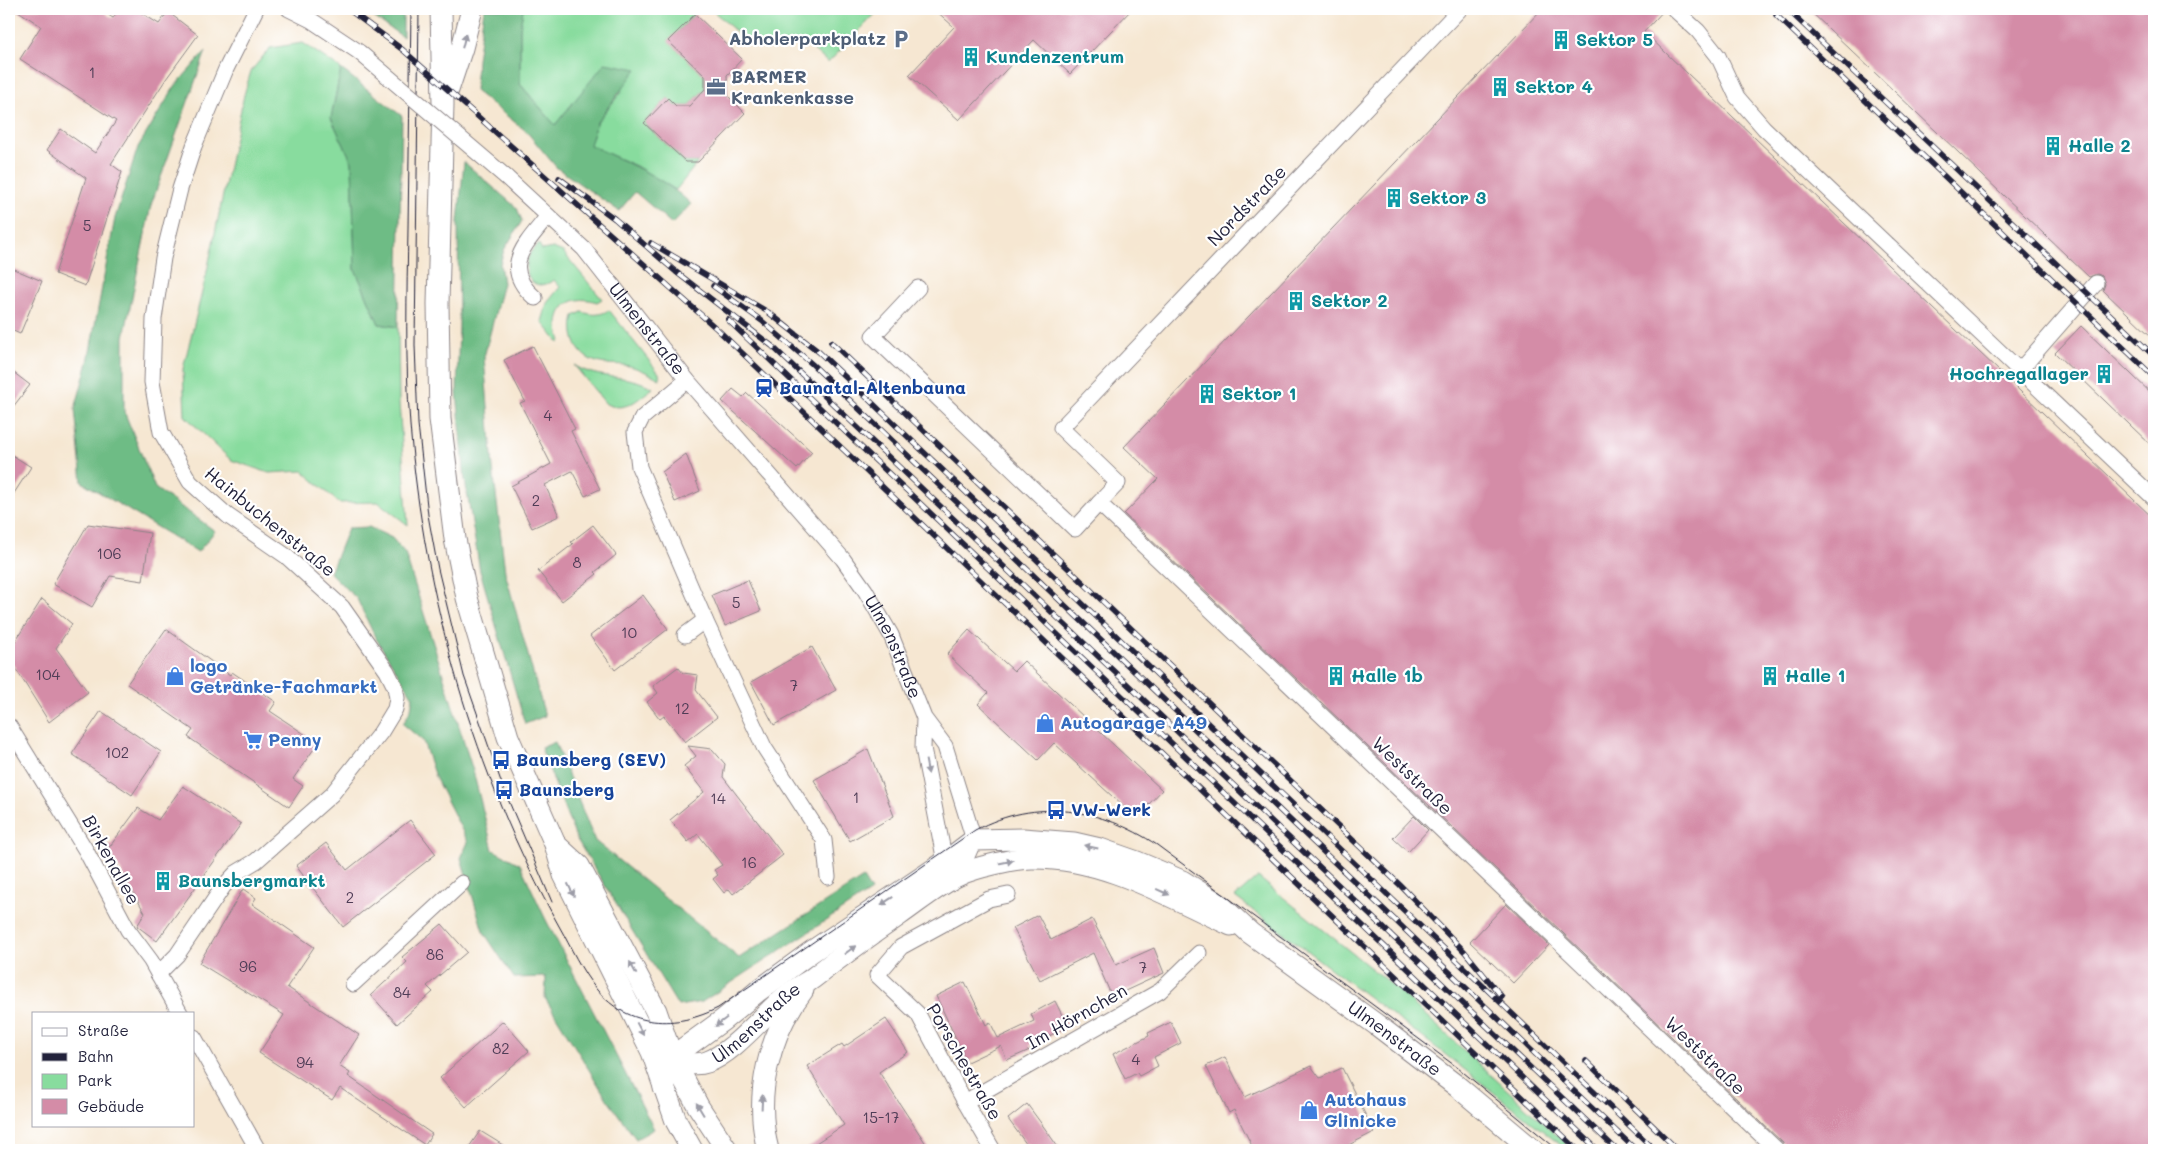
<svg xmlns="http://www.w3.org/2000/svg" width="2163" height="1159" viewBox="0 0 2163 1159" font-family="Mali,sans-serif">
  <rect width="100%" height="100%" fill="#fff"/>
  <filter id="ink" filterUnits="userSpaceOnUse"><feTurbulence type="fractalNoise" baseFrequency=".02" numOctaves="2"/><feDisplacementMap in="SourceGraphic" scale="10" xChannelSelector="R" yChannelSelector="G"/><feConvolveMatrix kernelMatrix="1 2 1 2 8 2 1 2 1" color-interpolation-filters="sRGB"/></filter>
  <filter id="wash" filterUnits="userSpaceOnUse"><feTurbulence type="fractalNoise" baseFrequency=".0096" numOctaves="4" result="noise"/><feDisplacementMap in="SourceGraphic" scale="20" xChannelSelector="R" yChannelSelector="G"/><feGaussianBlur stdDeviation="1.12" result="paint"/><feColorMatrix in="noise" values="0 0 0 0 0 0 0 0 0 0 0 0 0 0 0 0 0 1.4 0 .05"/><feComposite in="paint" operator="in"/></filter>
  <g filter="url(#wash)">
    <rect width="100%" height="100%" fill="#f6e7d2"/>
    <g fill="#88dc9e" stroke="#557f6c">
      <polygon points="523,9 699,9 669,41 705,76 705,89 689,106 676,106 668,98 644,123 685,162 698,162 676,190 636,166 589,145 597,122 622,91 605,64 555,125 520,84 520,28"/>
      <polygon points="711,9 880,9 828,63 805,42 751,45"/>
      <polygon points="303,43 341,69 331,118 352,162 355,269 379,324 398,327 399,403 408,525 378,502 339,503 303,471 269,473 231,460 185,416 183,369 206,276 244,95 251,71 270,48"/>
      <path d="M539 244 542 250 553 248 563 252 602 299 597 302C567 292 551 313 561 341L559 343 542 322 547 303 560 287 554 280C526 299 517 258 539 244Z"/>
      <path d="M609 310 659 373 660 379C648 373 637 367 624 365 615 364 606 365 597 362 577 357 569 335 574 316L582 312C593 315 599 316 609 310Z"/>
      <path d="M574 365C601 382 625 372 653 388 638 399 626 413 606 404Z"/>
      <polygon points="1258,877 1398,990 1573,1150 1567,1150 1442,1052 1235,897"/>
    </g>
    <g fill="#6ebc85" stroke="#486f60">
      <polygon points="362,9 403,9 403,37"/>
      <path d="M484 9H523L520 28V84L555 125 605 63 637 69 597 122 590 145C625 162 662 176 691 204L672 224 635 192 619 211 557 168 526 131 475 91 477 60Z"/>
      <polygon points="206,51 151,205 124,337 124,411 155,488 215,531 198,552 82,482 75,409 88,362 115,218 138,147 175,86"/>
      <polygon points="341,69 402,116 398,327 379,324 355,269 352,162 331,118"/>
      <polygon points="464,162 517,208 522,221 504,250 500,264 503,283 484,357 493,468 505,572 545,716 525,724 480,571 465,480 457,392 459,325 458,221"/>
      <polygon points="369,527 392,538 405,553 473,771 493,850 520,864 545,918 654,1129 636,1139 607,1099 545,998 546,977 514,978 483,931 461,858 468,842 435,777 423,741 403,724 411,709 413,697 375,637 357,599 330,573 348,528"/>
      <polygon points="555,742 595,841 739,958 863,878 871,891 702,1002 678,1006 576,838 541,748"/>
    </g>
    <g id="blocks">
      <g fill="#d48ca7">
        <polygon points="15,9 99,9 113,18 119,9 135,9 159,24 168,12 198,35 166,79 111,164 122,172 85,286 55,274 86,178 47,150 61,129 95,153 116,121 20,59 41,26"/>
        <polygon points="934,9 1132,9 1070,74 1034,40 959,120 909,75 954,27"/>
        <polygon points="1542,9 1665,9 1644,32 2154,519 2154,1150 1786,1150 1783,1143 1124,514 1158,479 1124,447"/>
        <polygon points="1808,9 2154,9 2154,339 2103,290 2105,284 2102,276 2097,274 2089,277"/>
        <polygon points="695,14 742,59 727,75 728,96 745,113 698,162 686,162 644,123 668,98 676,106 689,106 705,89 705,76 668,41"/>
        <polygon points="9,267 42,281 20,334 9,329"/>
        <polygon points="2081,326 2154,396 2154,448 2055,353"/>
        <polygon points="533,346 575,429 571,431 600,489 585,496 572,471 545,485 559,516 532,528 511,486 551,464 520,403 525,401 504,360"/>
        <polygon points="9,369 30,385 9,412"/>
        <polygon points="733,389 743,397 747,393 812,452 797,469 722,401"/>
        <polygon points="9,453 31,467 9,501"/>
        <polygon points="686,454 700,491 675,502 662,472"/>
        <polygon points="88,524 150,533 143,581 110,576 92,607 53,584"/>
        <polygon points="593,525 616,555 595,572 597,574 562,601 538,571 573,544 571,542"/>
        <polygon points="748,580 761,611 725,626 712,595"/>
        <polygon points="643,595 668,629 615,670 590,636"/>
        <polygon points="42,599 72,624 56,648 88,692 49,722 9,658 9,651"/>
        <polygon points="166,629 230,675 232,672 276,702 270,711 318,743 293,779 303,786 289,807 188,737 193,730 127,684"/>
        <polygon points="969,630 1014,671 1024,661 1162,790 1136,818 1054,743 1038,760 978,704 988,693 947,654"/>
        <polygon points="812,647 836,690 774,725 751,682"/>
        <polygon points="678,667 683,673 698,675 696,690 717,717 685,742 664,716 660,719 647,702 658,693 653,686"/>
        <polygon points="101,711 161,752 132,795 72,754"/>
        <polygon points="688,746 712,749 725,764 723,777 783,855 733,894 729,889 724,893 713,879 718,875 714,870 722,865 698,834 688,842 670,820 704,792 684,766 696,756"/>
        <polygon points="868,749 894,816 850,841 814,780"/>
        <polygon points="183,786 241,824 157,941 137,926 145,913 108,849 138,808 158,820"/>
        <polygon points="1414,816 1428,830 1408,852 1393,838"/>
        <polygon points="410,820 436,854 343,927 296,866 326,843 347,870"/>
        <polygon points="243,889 256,898 252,904 314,947 287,987 359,1035 339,1066 350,1073 348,1076 432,1134 425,1145 340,1088 332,1100 259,1053 284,1015 199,963"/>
        <polygon points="1506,904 1549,945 1513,983 1470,942"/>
        <polygon points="1038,915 1051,940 1092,919 1116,965 1154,948 1164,973 1112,997 1093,953 1040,980 1013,928"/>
        <polygon points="442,924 467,952 427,986 433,992 397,1024 371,995 407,962 402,957"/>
        <polygon points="965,982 986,1025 990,1022 998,1038 1034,1021 1031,1014 1055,1001 1068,1027 1030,1045 1032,1049 1007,1060 1001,1046 967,1062 936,996"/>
        <polygon points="886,1019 908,1052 879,1072 930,1150 805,1150 844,1125 807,1066 842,1044 844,1047"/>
        <polygon points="503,1021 529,1051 466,1107 440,1078"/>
        <polygon points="1171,1022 1181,1043 1154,1057 1158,1066 1139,1076 1137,1073 1125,1079 1113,1054 1149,1036 1148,1033"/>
        <polygon points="1225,1057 1245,1097 1311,1066 1320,1078 1342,1068 1374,1132 1339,1150 1254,1150 1234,1110 1229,1113 1206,1066"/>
        <polygon points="1027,1104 1046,1130 1060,1150 1033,1150 1028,1143 1027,1145 1008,1119"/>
        <polygon points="480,1131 511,1150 467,1150"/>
      </g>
    </g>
  </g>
  <g filter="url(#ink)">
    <use href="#blocks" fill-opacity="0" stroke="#8c8486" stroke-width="1"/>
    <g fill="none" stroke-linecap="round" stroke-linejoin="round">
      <g stroke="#8c8486" stroke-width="17">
        <g id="street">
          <polyline points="289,9 311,20 359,52"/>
          <polyline points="1460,9 1061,428 1118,483 1099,503 1777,1150"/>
          <polyline points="1674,9 1698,31 1718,56 1737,97 1764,128 2154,498"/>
          <path id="s1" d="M506 177 584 249 687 380 843 559 865 590 891 635 924 718 945 746 974 840 959 875 945 862 923 748 924 718"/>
          <polyline points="918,288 873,336 1075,529 1099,503"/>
          <path d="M535 298C499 267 526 244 548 216"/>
          <polyline points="2020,370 2096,283"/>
          <polyline points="687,380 642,418 635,432 639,467 705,620 764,747 824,840 828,877"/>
          <polyline points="685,635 705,620"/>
          <polyline points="9,726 85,849 128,930 151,961 180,1013"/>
          <polyline points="158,974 177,955 223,887 236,873 256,861 332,794 381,732 395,709 397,698 395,687 387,671 342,607 286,556 228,516 190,482 161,432 152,382 154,319 163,258 180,189 194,146 226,69 256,9"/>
          <polyline points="353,984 462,883"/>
          <polyline points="194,1037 258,1150"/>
          <polyline points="965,1102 1160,991 1199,953"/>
          <polyline points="993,1150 965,1102 918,1014 877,975 901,947 989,899 1008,895"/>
        </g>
      </g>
      <g stroke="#8c8486" stroke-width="23">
        <g id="secondary">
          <polyline points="441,9 443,104 438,304 440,419 455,539 467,598 508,737 555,844 564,875 652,1052 676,1121 692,1150"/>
          <polyline points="448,90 462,48 472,9"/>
          <polyline points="555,844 579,866 656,1011 672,1057 698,1106 727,1150"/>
          <path id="s2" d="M660 1054C676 1058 690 1068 707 1062 733 1053 763 1015 785 997 793 989 804 985 813 978 841 956 870 935 899 915 918 902 938 885 959 875 973 868 1016 858 1032 858 1105 857 1167 896 1231 925"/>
          <path id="s3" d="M664 1088 672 1057 723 1020 758 991 811 952 945 862 974 840 1023 839 1074 843 1100 849 1137 862 1182 881 1220 905 1250 933 1377 1025 1458 1087 1533 1150"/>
          <path d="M768 1150C754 1096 768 1035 803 990"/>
        </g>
      </g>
      <use href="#street" stroke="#fff" stroke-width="15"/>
      <use href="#secondary" stroke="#fff" stroke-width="21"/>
      <g stroke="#22223b" stroke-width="1">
        <path d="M411 9C410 82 409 155 408 228 407 294 405 360 410 425 424 598 474 774 559 926 571 947 581 971 597 990 629 1028 676 1029 718 1008L975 830C1037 797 1101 808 1157 845L1458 1068 1558 1150"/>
        <polyline points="419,9 415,345 418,424 428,515 438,569 464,676 504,790 552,902"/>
      </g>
      <g stroke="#22223b" stroke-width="5.5">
        <g id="rail">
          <polyline points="348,9 403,50 717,329 1578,1150"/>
          <polyline points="1787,9 2154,356"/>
          <polyline points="1776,15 2154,377"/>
          <polyline points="559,178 615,219 676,272 772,346 1617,1150"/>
          <polyline points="651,243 768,312 819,352 1655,1150"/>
          <polyline points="713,286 762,321 812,364 1636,1150"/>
          <polyline points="728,320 1598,1150"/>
          <polyline points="831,342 1400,885 1465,952 1502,997"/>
          <polyline points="1586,1061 1678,1150"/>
        </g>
      </g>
      <use href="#rail" stroke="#fff" stroke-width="4" stroke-dasharray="11" stroke-linecap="butt"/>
      <g stroke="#8c8486" stroke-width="17" stroke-linecap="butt">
        <polyline id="street-bridge" points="359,52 506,177"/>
      </g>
      <use href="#street-bridge" stroke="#fff" stroke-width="15"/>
    </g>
    <defs><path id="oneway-solid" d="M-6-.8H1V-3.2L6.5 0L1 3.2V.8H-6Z" transform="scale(1.25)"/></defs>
    <g fill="#9c9ca7">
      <use href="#oneway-solid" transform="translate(464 41) rotate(-76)"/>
      <use href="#oneway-solid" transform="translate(927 767) rotate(79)"/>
      <use href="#oneway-solid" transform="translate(1091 847) rotate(-168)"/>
      <use href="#oneway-solid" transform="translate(1006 862) rotate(-12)"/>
      <use href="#oneway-solid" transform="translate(571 890) rotate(64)"/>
      <use href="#oneway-solid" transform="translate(1163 892) rotate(24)"/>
      <use href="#oneway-solid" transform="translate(887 901) rotate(146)"/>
      <use href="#oneway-solid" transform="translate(850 950) rotate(-36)"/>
      <use href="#oneway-solid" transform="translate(633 968) rotate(-118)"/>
      <use href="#oneway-solid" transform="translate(721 1022) rotate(143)"/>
      <use href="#oneway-solid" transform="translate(640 1029) rotate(62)"/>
      <use href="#oneway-solid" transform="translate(762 1102) rotate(-87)"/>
      <use href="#oneway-solid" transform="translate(700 1109) rotate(-121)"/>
    </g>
  </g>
  <defs>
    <g id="parking-bare" transform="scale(1.5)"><path d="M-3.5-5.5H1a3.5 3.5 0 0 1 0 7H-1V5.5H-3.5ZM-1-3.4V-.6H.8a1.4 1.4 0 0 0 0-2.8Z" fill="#5c6f8a" stroke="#fff" stroke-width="2.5" paint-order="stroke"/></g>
    <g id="building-bare" transform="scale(1.5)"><path d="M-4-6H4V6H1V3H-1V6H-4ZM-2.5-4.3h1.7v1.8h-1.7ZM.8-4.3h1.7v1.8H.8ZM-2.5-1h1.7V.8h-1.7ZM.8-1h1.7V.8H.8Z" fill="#0f9aa8" stroke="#fff" stroke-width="2.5" paint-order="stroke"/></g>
    <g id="office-bare" transform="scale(1.5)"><path d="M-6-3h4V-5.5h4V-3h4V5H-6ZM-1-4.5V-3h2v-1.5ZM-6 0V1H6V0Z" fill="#5c6f8a" stroke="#fff" stroke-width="2.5" paint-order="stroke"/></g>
    <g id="station-bare" transform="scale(1.5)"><path d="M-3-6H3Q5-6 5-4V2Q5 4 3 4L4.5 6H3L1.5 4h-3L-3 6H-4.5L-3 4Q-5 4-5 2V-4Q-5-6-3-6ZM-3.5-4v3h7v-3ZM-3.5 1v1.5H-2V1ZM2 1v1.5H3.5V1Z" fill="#1a4fb4" stroke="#fff" stroke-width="2.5" paint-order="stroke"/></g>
    <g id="shop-bare" transform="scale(1.5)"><path d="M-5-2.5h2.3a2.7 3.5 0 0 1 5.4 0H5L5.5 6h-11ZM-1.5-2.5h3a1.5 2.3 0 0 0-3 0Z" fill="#3f7fe0" stroke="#fff" stroke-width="2.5" paint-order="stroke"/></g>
    <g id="supermarket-bare" transform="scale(1.5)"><path d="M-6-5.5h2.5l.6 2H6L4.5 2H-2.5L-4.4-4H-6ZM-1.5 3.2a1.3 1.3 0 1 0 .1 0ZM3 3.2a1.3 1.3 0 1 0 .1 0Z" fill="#3f7fe0" stroke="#fff" stroke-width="2.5" paint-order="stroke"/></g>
    <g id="bus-bare" transform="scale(1.5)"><path d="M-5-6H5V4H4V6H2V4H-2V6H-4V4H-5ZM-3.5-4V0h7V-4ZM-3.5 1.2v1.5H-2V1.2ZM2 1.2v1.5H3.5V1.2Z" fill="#1a4fb4" stroke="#fff" stroke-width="2.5" paint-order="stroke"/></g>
  </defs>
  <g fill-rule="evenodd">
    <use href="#parking-bare" x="901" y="39"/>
    <use href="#building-bare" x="1561" y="40"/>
    <use href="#building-bare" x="971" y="57"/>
    <use href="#office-bare" x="716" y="87"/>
    <use href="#building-bare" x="1500" y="87"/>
    <use href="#building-bare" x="2053" y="146"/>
    <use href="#building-bare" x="1394" y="198"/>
    <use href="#building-bare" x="1296" y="301"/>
    <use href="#building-bare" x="2104" y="374"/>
    <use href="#station-bare" x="764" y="388"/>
    <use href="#building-bare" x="1207" y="394"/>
    <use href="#shop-bare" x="175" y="676"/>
    <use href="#building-bare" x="1336" y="676"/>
    <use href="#building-bare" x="1770" y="676"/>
    <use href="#shop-bare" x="1045" y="723"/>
    <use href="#supermarket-bare" x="253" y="740"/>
    <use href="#bus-bare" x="501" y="760"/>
    <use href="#bus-bare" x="504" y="790"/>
    <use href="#bus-bare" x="1056" y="810"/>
    <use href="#building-bare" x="163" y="881"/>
    <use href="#shop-bare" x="1309" y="1110"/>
  </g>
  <g text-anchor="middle" stroke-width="4.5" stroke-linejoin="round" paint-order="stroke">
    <g font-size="15" fill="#4e3c56">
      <text x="92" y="78">1</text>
      <text x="87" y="231">5</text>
      <text x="548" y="421">4</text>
      <text x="536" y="506">2</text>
      <text x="109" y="559">106</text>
      <text x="577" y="568">8</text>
      <text x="736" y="608">5</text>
      <text x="629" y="638">10</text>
      <text x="48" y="680">104</text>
      <text x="794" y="691">7</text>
      <text x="682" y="714">12</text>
      <text x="117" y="758">102</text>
      <text x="856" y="803">1</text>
      <text x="718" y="804">14</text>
      <text x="749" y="868">16</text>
      <text x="350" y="903">2</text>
      <text x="435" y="960">86</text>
      <text x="248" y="972">96</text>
      <text x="1143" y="973">7</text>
      <text x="402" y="998">84</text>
      <text x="501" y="1054">82</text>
      <text x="1136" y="1065">4</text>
      <text x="305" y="1068">94</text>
      <text x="881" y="1123">15-17</text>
    </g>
    <g font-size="18" font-weight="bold" fill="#4e5e75" stroke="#fff" text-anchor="end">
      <text x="886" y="45">Abholerparkplatz</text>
      <text x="731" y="83" text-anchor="start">BARMER<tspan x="731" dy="21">Krankenkasse</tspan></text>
    </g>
    <g font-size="18" font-weight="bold" fill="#0d838f" stroke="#fff" text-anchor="start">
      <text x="1576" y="46">Sektor 5</text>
      <text x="986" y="63">Kundenzentrum</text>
      <text x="1515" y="93">Sektor 4</text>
      <text x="2068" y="152">Halle 2</text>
      <text x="1409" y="204">Sektor 3</text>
      <text x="1311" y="307">Sektor 2</text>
      <text x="2089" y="380" text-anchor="end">Hochregallager</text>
      <text x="1222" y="400">Sektor 1</text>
      <text x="1351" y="682">Halle 1b</text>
      <text x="1785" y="682">Halle 1</text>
      <text x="178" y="887">Baunsbergmarkt</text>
    </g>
    <g font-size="18" fill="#22223b" stroke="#fff">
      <text transform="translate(1247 206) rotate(-46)" y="6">Nordstraße</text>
      <text dy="6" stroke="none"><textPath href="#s1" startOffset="208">Ulmenstraße</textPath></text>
      <text transform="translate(270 522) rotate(39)" y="6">Hainbuchenstraße</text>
      <text dy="6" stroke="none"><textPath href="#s1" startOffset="612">Ulmenstraße</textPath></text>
      <text transform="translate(1412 776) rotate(44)" y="6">Weststraße</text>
      <text transform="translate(111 860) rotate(61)" y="6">Birkenallee</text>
      <text transform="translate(1077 1017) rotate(-30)" y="6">Im Hörnchen</text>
      <text dy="6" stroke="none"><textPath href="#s2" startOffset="112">Ulmenstraße</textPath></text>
      <text dy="6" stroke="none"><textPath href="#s3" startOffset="884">Ulmenstraße</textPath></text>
      <text transform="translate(1705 1056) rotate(44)" y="6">Weststraße</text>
      <text transform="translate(964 1062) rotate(60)" y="6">Porschestraße</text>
    </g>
    <g font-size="18" font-weight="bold" fill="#164399" stroke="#fff" text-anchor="start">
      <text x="779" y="394">Baunatal-Altenbauna</text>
      <text x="516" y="766">Baunsberg (SEV)</text>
      <text x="519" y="796">Baunsberg</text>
      <text x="1071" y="816">VW-Werk</text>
    </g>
    <g font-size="18" font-weight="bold" fill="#366cbe" stroke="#fff" text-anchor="start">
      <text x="190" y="672">logo<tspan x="190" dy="21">Getränke-Fachmarkt</tspan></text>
      <text x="1060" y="729">Autogarage A49</text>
      <text x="268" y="746">Penny</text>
      <text x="1324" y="1106">Autohaus<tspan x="1324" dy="21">Glinicke</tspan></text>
    </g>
  </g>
  <rect width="2163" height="1159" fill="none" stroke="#fff" stroke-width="30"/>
  <rect x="32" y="1012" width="162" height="115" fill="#ffffff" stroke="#a7a7b1"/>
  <rect x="42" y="1028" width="25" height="8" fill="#ffffff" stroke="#a7a7b1"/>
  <text x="78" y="1036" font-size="15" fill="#22223b">Straße</text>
  <rect x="42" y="1053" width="25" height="8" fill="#22223b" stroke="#a7a7b1"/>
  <text x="78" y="1062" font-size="15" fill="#22223b">Bahn</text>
  <rect x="42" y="1074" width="25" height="15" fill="#88dc9e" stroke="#a7a7b1"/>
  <text x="78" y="1086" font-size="15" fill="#22223b">Park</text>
  <rect x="42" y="1099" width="25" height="15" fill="#d48ca7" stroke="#a7a7b1"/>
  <text x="78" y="1112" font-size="15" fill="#22223b">Gebäude</text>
</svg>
